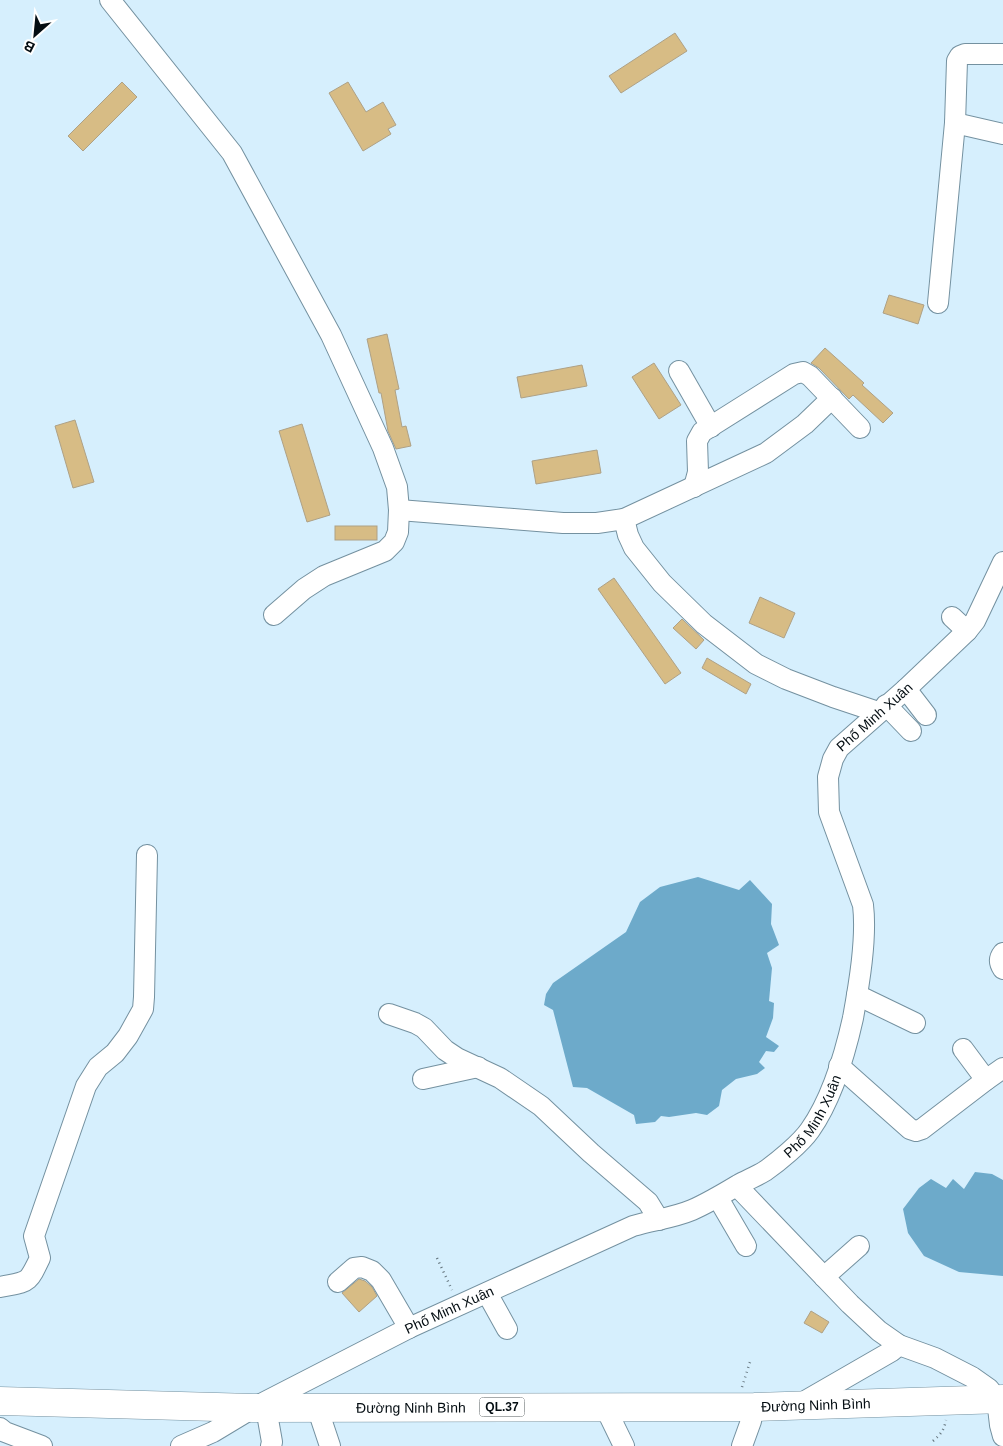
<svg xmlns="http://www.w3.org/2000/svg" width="1003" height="1446" viewBox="0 0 1003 1446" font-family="Helvetica,sans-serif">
  <rect width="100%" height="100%" fill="#d6effd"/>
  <g fill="#6daaca">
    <polygon points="698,877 739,890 750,880 772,904 771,924 779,945 767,953 772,968 769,1001 774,1003 773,1018 766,1037 779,1046 774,1052 766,1051 759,1062 765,1068 757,1074 736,1079 722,1090 719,1106 707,1115 696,1113 669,1117 661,1116 655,1122 636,1124 634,1115 587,1088 573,1087 553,1010 544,1005 546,994 553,983 626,932 640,902 660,887"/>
    <polygon points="975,1172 992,1174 1003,1180 1003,1276 959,1272 924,1256 908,1233 903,1209 919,1188 931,1179 946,1188 953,1179 964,1189"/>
  </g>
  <g fill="#d7bc85" stroke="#aea186">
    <polygon points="675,33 687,51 621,93 609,76"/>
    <polygon points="122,82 137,97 83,151 68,136"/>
    <polygon points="348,82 366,112 383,102 396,125 388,129 391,134 363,151 329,93"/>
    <polygon points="889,295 924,305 918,324 883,313"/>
    <polygon points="387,334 399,389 395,390 402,427 406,426 411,446 396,449 388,431 381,393 379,393 367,339"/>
    <polygon points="825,348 864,383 862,385 893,413 883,423 853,395 849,399 819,368 811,363"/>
    <polygon points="654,363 681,405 659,419 632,377"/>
    <polygon points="582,365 587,386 521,398 517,377"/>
    <polygon points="75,420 94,482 73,488 55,426"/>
    <polygon points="302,424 330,515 307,522 279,431"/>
    <polygon points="597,450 601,473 536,484 532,461"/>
    <rect x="335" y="526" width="42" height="14"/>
    <polygon points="614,578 681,673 665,684 598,589"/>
    <polygon points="760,597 795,613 784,638 749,623"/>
    <polygon points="682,619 704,640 696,649 673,628"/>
    <polygon points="707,658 751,684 746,694 702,668"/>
    <polygon points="359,1279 365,1281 372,1287 377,1296 359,1312 342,1293"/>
    <polygon points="811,1311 829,1322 822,1333 804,1323"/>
  </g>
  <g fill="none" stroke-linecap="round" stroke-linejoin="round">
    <g stroke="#7491a0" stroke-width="22">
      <g id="minor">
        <polyline points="110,0 232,153 331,335 383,448 397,487 399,510 398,532 394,542 385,551 324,576 304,589 274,615"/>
        <polyline points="955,123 1003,134"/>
        <polyline points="938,303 955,123 957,61 960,56 965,54 1003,54"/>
        <polyline points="679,371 711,427"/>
        <polyline points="694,487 698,472 697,441 702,432 794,374 803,372 810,376 860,428"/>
        <polyline points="399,510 563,523 597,523 624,519 766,453 805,424 832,398"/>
        <polyline points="624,519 628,535 634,548 662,583 704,624 756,664 786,679 833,697 878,712"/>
        <polyline points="952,617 967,631"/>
        <polyline points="906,689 926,715"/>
        <polyline points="886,705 911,731"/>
        <path d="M1003 953C999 958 999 963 1003 969"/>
        <polyline points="857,995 915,1023"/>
        <polyline points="389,1014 415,1023 424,1028 445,1050 457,1058 500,1078 541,1106 591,1153 648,1202 659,1220"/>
        <polyline points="963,1049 986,1080"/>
        <polyline points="839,1066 910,1129 916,1131 922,1129 986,1080 1003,1068"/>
        <polyline points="423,1079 478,1067"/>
        <polyline points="737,1186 850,1304 879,1331 899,1345 935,1358 972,1377 989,1389 997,1399 1000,1425 1003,1436"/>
        <polyline points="718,1198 746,1246"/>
        <polyline points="824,1277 859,1246"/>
        <polyline points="338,1282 354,1268 362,1267 372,1271 381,1280 409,1328"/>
        <path d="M0 1287C29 1281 27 1285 40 1258L34 1236 86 1086 98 1067 115 1053 128 1036 143 1009 144 997 147 855"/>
        <polyline points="487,1293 507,1329"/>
        <polyline points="800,1404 892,1351 899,1345"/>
        <polyline points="317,1407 330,1446"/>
        <polyline points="605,1407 624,1446"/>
        <polyline points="266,1408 272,1442 271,1446"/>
        <polyline points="0,1428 5,1432 42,1446"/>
        <path id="s1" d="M181 1446 213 1432 253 1408 409 1328 633 1226C653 1220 673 1218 692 1210 708 1203 723 1194 738 1185 747 1180 757 1176 765 1171 778 1162 801 1143 810 1130 831 1100 845 1054 853 1018 859 985 867 938 863 905L829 812 828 777 833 759 839 748 906 689 967 631 975 621 1003 562"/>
        <polyline points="742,1446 751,1421 754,1407"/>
      </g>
    </g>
    <g stroke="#7491a0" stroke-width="29">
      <g id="highway">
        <path id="s2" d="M0 1401 253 1408 754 1407 1003 1399"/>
      </g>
    </g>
    <g stroke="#64747d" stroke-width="2.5" stroke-dasharray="1 4" stroke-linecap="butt">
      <polyline points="437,1258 452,1290"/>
      <polyline points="742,1387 751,1359"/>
      <path d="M933 1441C941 1434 944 1430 946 1420"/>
    </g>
    <use href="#minor" stroke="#fff" stroke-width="20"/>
    <use href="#highway" stroke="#fff" stroke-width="28"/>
  </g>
  <g text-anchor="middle" stroke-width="4.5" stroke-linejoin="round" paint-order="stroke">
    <rect fill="#fff" stroke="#4f5659" stroke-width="1" x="479.5" y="1397.5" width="45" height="19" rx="4"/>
    <g font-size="12" font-weight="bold" fill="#040d12">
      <text x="502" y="1411">QL.37</text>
    </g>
    <g font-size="14" fill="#040d12" stroke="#fff">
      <text dy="5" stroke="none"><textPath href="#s1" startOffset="1155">Phố Minh Xuân</textPath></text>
      <text dy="5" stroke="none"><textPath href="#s1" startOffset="721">Phố Minh Xuân</textPath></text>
      <text dy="5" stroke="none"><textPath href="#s1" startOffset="301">Phố Minh Xuân</textPath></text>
      <text dy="5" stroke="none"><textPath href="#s2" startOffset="816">Đường Ninh Bình</textPath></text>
      <text dy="5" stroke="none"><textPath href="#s2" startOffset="411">Đường Ninh Bình</textPath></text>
    </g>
  </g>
  <g transform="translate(35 35) rotate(207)" stroke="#ffffff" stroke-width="4" paint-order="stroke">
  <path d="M0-4L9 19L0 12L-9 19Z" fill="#040d12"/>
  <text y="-8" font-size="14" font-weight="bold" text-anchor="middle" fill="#040d12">B</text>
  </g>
</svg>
